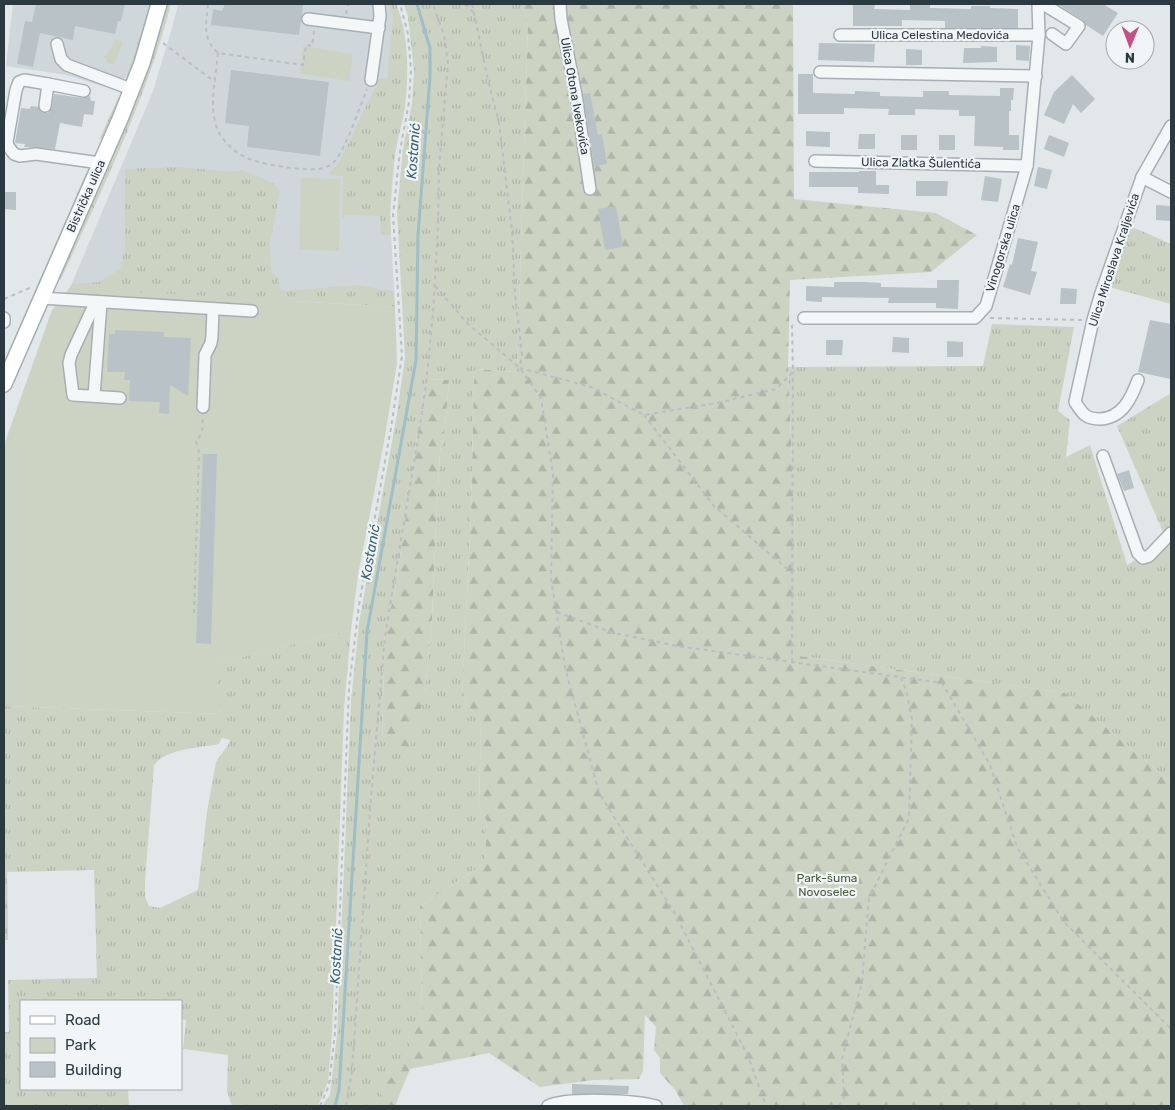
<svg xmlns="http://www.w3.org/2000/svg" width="1175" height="1110" viewBox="0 0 1175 1110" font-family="Rubik,sans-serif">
  <defs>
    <pattern id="grass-tufts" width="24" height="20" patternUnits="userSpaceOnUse" patternTransform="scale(1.25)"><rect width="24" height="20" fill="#ccd3c3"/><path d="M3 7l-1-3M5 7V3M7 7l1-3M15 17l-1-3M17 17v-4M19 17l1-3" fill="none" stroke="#afb6a9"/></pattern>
    <pattern id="forest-firs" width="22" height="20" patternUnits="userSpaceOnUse" patternTransform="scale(1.25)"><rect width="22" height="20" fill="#ccd3c3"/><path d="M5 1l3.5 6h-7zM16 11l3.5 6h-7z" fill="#afb6a9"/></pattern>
  </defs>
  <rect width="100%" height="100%" fill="#e2e7ea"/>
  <g fill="#d0d7db">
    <polygon points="13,4 154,4 129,77 118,79 115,90 67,75 6,66"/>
    <polygon points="178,4 396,4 402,25 407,65 405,106 395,154 390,215 395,307 70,288 153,91 174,21"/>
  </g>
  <g fill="url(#grass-tufts)" fill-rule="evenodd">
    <polygon points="150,4 154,4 143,41 129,77 127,76"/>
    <path d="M166 4H171C146 100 102 190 61 279L57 280Z"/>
    <path d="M388 4H396C409 34 409 73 405 106 403 122 397 138 395 155 391 181 389 208 391 235H381L380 216 345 215 342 220 343 176 330 175V172L339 163 379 79H387L393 17Z"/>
    <path d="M404 4H521L528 20 517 372 475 369 474 382 471 514 462 696 481 724 479 805 487 822 485 863 420 906 422 1011 401 1071 386 1081 375 1106H322L330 1095 337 1034 351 701 359 623 397 414 405 357 397 212 403 149 412 103 414 71 408 17ZM428 379 449 380 445 428 440 452 436 523 432 618 425 693 382 741 385 625 394 598 423 396Z"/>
    <polygon points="118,98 122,102 108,134 99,140"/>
    <polygon points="178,167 232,172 242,170 273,183 280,191 270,244 271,272 279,278 279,286 285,291 357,285 394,291 395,307 298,301 261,304 66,293 72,284 99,282 120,269 125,248 125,169"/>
    <polygon points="86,173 89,179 4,376 4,362"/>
    <polygon points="1130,226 1171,244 1171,304 1109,287"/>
    <polygon points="992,324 1074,327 1058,411 1070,420 1066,457 1090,445 1127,565 1167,541 1117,426 1171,393 1171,782 1065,693 800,656 788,367 983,366"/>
    <path d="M351 630 344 709 332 1034 328 1082 318 1106H232L227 1091 228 1055 183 1049 186 1020 181 1019V1001H21V1089H128L129 1106H4V1032H9L8 980 97 978 94 870 7 872 8 940H4V706L221 714 214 664ZM222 738 230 740 228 745 216 762 207 812 198 890 160 908 149 906 145 897V882L154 766C163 749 200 748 219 744Z"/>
  </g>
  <g fill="url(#forest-firs)">
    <polygon points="521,4 793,4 794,199 936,213 977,235 931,272 790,280 788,367 800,656 1065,693 1171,782 1171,1106 684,1106 676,1091 660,1073 660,1058 654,1050 656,1027 645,1015 643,1071 639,1079 594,1080 540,1087 489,1053 410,1069 395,1106 375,1106 386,1081 401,1070 422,1011 420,906 485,863 487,822 479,805 481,724 462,696 471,514 474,382 475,369 517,372 528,20"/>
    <polygon points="428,379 449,380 445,428 440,452 436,523 432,618 425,693 410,748 382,741 385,625 394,598 423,396"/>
  </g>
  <g fill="#ccd3c3">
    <polygon points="114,39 123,42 114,65 106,62 107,59 104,58 112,46"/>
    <polygon points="303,46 353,54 349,81 300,74"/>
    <polygon points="301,178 340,179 339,251 299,250"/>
    <polygon points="70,288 395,307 397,363 384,442 358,575 351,630 215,664 221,714 4,706 4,445 52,310"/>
  </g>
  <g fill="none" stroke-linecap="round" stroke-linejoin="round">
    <polyline stroke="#9fbec7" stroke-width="3" points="335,1106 339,1090 367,632 416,360 418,235 430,77 430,48 417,4"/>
  </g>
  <g fill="#b9c2c6">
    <polygon points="36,4 125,4 121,21 118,21 115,34 75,26 73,40 40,33 33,67 17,64 25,21 32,22"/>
    <polygon points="225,4 303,4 299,35 211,25 213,9 222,11"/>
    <polygon points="853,4 875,4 874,9 910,10 910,4 930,4 930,8 971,9 971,6 990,6 990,8 1018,9 1018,28 945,28 945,21 902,20 902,26 853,26"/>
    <polygon points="1057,4 1103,4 1118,13 1103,36 1086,25 1083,20"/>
    <polygon points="819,43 875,44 874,62 818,60"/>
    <polygon points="1016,45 1030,46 1029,61 1016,60"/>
    <polygon points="981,46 997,47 997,62 963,63 964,48 981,48"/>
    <polygon points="906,49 922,50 922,65 906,65"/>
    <polygon points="231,70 329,82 320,156 247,147 249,126 225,123"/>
    <polygon points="798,74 813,74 813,93 855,94 855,91 880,92 880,96 923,97 923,91 949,91 949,95 1000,96 1000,88 1014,88 1013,100 1011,100 1011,111 1009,111 1009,135 1019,135 1019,150 1003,150 1003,147 974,146 975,116 959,116 959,110 915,109 915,115 888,115 889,109 844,108 844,114 798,114"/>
    <polygon points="1072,75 1095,99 1081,113 1073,104 1064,124 1044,115 1054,92"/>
    <polygon points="590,93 598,135 602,134 607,164 594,166 583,94"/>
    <polygon points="54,94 83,98 90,96 91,101 95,101 93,115 84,114 82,127 60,123 55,149 24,147 25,144 15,143 21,108 30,109 31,106 38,107 41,112 48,113 52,107"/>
    <polygon points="806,131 830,132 830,147 806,146"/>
    <polygon points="859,134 875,134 875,149 858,149"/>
    <rect x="901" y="135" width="16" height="15"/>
    <rect x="939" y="135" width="16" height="15"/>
    <polygon points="1049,135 1069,143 1064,157 1044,149"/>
    <polygon points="1038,167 1052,170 1047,189 1034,186"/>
    <polygon points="859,171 876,171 876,185 889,185 889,194 858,193 858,187 809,187 809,172 859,172"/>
    <polygon points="985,176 1002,179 998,202 981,200"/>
    <polygon points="916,181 948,181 947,196 916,196"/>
    <polygon points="4,192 16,192 16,210 4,209"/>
    <polygon points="1156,205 1171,206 1171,221 1156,220"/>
    <polygon points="616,206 623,247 605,250 598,209"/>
    <polygon points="1018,238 1038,242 1031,271 1037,272 1030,295 1003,287 1010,264 1012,265"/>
    <polygon points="937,280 959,280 958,309 936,308 936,303 888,303 889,298 822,297 822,302 806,301 806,286 834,287 834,282 865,282 881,283 881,287 937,288"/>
    <polygon points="1061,288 1077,289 1076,304 1060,304"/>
    <polygon points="1150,320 1171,324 1171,379 1138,372"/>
    <polygon points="115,330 164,332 164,337 191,338 188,396 170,385 169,414 159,413 160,402 129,401 130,380 124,380 125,372 107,372 109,334 115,334"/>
    <polygon points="893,337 909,338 909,353 892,352"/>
    <polygon points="826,340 843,340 842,355 826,355"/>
    <polygon points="947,341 963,342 963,357 947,357"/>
    <polygon points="203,454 217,454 211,644 196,643"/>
    <polygon points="1129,470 1134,488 1124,491 1117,474"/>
    <polygon points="572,1084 629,1086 628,1094 572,1094"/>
  </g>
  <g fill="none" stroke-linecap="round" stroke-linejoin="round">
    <g stroke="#a7afb4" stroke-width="14">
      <g id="minor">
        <polyline points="560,4 561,19 576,95 590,189"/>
        <polyline points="1043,4 1079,26 1066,44 1052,34"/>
        <polyline points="308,19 379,28"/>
        <polyline points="840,35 1039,35"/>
        <polyline points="57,44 61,59 67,65 131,89"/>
        <polyline points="820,72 1036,76"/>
        <polyline points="371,80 380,16 379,4"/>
        <polyline points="48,84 84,91"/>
        <polyline points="45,106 48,84 24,80 19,82 16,90 7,142 8,146 14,154 20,156 36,154 100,163"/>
        <polyline points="815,161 1027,166"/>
        <polyline points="1142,177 1171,192"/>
        <polyline points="41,298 252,311"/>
        <polyline points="95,303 71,355 69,363 73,395 120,398"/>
        <polyline points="4,318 4,322"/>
        <polyline points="804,318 975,318 986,306 1027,166 1039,35 1038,4"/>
        <path d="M1138 380C1131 399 1122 418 1100 419 1095 419 1089 418 1085 415 1081 412 1078 406 1075 402L1093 320 1101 293 1142 177 1171 126"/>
        <polyline points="94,396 101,303"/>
        <polyline points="203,407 205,355 211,343 212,336 213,309"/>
        <polyline points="1103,456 1138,553 1143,558 1149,556 1171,533"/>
        <path d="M548 1106C567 1097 635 1100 656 1106"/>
      </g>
    </g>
    <g stroke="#a2aeb5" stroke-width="18">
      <polyline id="major" points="4,384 120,119 142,63 159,4"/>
    </g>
    <g stroke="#b8bec1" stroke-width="2" stroke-dasharray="4 4" stroke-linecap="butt">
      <path d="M208 4C206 25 202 38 218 53L303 65 306 45 312 46 314 31"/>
      <polyline points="465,4 473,12"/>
      <polyline points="472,4 488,80 499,123 512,231 515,294 522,354 520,368 591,387 644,415 717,403 776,389 793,372 792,326 795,324"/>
      <polyline points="346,14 348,4"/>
      <polyline points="163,43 215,82"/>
      <path d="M218 53C216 76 209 103 216 125 219 138 232 150 243 156 256 164 302 171 317 169 323 169 330 166 334 162 346 149 360 106 367 89"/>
      <polyline points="435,286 468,324 520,368 541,398 553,474 551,578 565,667 599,793 674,912 748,1056 766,1106"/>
      <polyline points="4,299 32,287"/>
      <polyline points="990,318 1082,320"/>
      <polyline points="644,415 714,506 792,573"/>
      <polyline points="557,612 614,633 677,646 942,683 990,765 1017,847 1064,922 1171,1029"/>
      <polyline points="194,613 199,452 196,442 202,432 203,416"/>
      <polyline points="792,662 793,372"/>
      <polyline points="320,1106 329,1085 335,1032 349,687 359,605 391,428 402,356 393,215 400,151 409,102 411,70 408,34 400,4"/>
      <polyline points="346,1106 352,1071 371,797 385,636 418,439 426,384 433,313 438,226 439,168 448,63 444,35 433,4"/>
      <polyline points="839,1106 844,1097 842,1059 862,982 869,898 909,818 912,719 906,690 901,678"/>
    </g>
    <use href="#minor" stroke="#f4f7f8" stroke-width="11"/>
    <use href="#major" stroke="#fff" stroke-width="15"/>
  </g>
  <g text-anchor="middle" stroke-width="4.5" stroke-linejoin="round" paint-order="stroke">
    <g font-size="12" fill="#2b3941" stroke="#f1f5f7">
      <text x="940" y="39">Ulica Celestina Medovića</text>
      <text transform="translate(575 96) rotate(80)" y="4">Ulica Otona Ivekovića</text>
      <text transform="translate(921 163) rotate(1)" y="4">Ulica Zlatka Šulentića</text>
      <text transform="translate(86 196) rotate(-66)" y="4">Bistrička ulica</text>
      <text transform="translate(1003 248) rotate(-73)" y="4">Vinogorska ulica</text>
      <text transform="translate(1114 260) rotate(-72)" y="4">Ulica Miroslava Kraljevića</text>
    </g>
    <g font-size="12" fill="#495b39" stroke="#f1f5f7">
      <text x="827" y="882">Park-šuma<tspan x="827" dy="14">Novoselec</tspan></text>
    </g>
    <g font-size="14" font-style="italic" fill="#376272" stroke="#f1f5f7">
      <text transform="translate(413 151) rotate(-86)" y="5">Kostanić</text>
      <text transform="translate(370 552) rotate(-80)" y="5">Kostanić</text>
      <text transform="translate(336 956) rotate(-87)" y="5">Kostanić</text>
    </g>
  </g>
  <rect width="1175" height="1110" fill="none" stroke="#2b3941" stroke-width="10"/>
  <rect x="20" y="1000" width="162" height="90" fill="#f1f5f7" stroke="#a2aaae"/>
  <rect x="30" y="1016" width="25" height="8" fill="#ffffff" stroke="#a2aaae"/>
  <text x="65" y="1025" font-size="15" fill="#2b3941">Road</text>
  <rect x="30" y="1038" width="25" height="15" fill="#ccd3c3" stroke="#a2aaae"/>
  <text x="65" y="1050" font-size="15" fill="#2b3941">Park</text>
  <rect x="30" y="1062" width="25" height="15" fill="#b9c2c6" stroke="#a2aaae"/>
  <text x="65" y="1075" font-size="15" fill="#2b3941">Building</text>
  <g transform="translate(1130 45) rotate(181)"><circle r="24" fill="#f1f5f7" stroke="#a2aaae"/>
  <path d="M0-4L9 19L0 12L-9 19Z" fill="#c74e82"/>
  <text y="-8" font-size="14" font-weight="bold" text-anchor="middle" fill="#2b3941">N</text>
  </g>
</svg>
